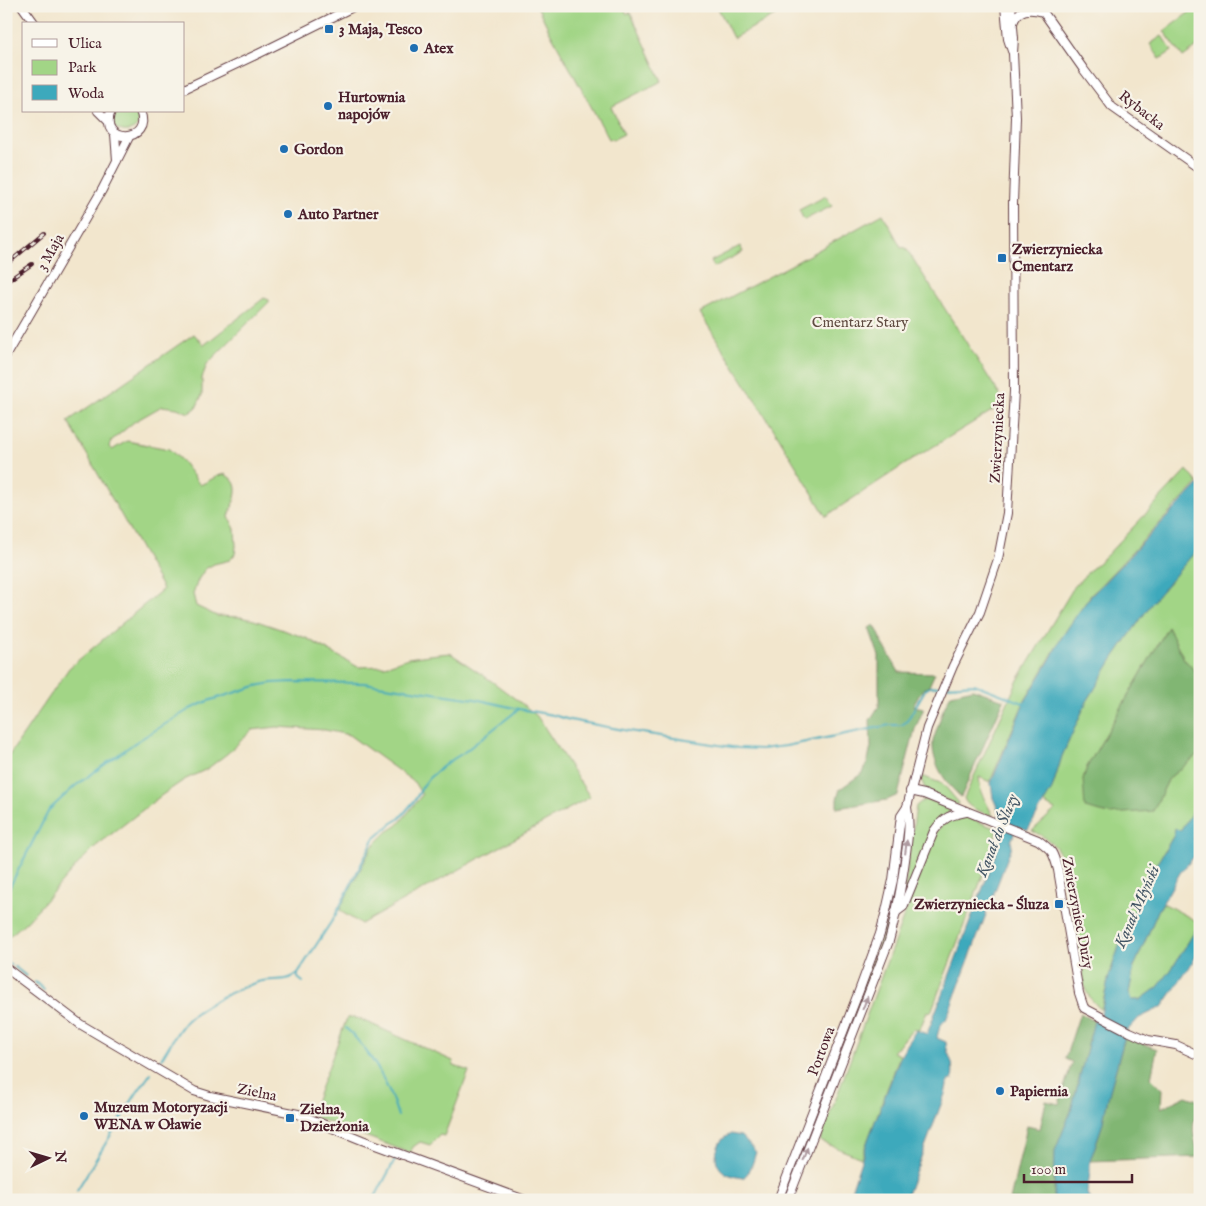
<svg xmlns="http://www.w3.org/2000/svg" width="1206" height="1206" viewBox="0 0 1206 1206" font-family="'IM FELL English',serif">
  <rect width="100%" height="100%" fill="#f7f3e8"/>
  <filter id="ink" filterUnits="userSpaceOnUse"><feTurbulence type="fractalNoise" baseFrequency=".02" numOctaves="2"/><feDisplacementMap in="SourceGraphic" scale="10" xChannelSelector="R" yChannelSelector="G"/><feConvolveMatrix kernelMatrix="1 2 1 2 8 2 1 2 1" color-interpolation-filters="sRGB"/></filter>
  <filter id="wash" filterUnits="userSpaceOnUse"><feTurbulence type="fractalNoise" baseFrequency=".0096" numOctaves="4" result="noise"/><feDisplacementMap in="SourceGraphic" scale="20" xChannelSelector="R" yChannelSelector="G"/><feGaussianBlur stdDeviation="1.12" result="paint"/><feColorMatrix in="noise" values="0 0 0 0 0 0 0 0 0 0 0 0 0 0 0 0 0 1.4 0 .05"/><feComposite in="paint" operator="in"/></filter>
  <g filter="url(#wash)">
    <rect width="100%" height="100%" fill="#f2e6cd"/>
    <g fill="#a2d586" stroke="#767a58">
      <polygon points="537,6 623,6 627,14 630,12 662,81 611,107 624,134 614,139 609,139 551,34"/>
      <polygon points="717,6 784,6 786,10 733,38"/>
      <polygon points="1198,6 1200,6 1200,45 1183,57 1164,31"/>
      <polygon points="1162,36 1172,51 1160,59 1150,44"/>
      <path d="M116 111H135C152 138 99 138 116 111Z"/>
      <polygon points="826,196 832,206 804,220 799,210"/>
      <polygon points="883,214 901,247 906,248 1005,403 913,459 826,516 778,436 700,313 793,264"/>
      <polygon points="740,246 743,252 714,267 711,261"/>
      <path d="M264 298 269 300V302L207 364 202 378V395L196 408 189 413 177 408 162 406 134 422 111 441 109 447 112 450 127 441 169 449 182 461 200 485C208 482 215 476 224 474 245 484 233 500 229 517L235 529 236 546 235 554 230 560 214 564 205 569 198 580 193 594 196 606 217 616 240 617 254 620 306 638 358 667 385 666 408 658 429 655 450 653 490 680 521 703 537 716 590 797 361 924 340 911 341 907 372 847 387 832 398 825 422 795 414 782 349 735 325 730 277 727 252 730 228 753 207 769 184 780 162 795 96 846 79 863 26 922 6 939V760L69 668 163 589 68 421 194 334 204 345Z"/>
      <path d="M1187 470 1198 483 1090 596 1061 638 1050 658 1023 704 990 782 979 777 981 792 993 816C983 812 967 809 964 798L1018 680 1074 587 1088 572 1106 556Z"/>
      <path d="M1200 546V677L1184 659 1168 627 1087 767 1083 779 1153 811 1169 778 1200 753V800L1180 831 1175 829 1174 835 1156 865 1123 935 1109 976 1101 1010 1090 998 1085 989 1067 872C1061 850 1053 840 1032 831L1055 810 1043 803 1052 789 1062 756 1086 703 1113 659 1154 600Z"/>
      <polygon points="922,776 943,784 959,803 958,805 926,791 921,779"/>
      <polygon points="924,800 929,800 950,808 950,810 949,812 939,820 903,899 916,806 921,802"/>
      <path d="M964 816 997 829 995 837 997 838 931 1012 927 1011 920 1029 918 1030 914 1028 893 1052 900 1055 861 1158 820 1141 934 835C942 823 950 817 964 816Z"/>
      <polygon points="904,817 906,817 901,869 893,909 892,908 891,905"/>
      <polygon points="1163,903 1200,923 1171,970 1158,987 1140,1000 1132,1000 1129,993 1134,967 1158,911"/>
      <path d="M890 916H891C892 929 877 964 872 978 853 1025 834 1072 815 1120H813L888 917Z"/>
      <polygon points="351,1017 360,1019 453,1061 454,1066 469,1071 444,1136 440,1135 430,1145 420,1142 413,1147 410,1153 317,1118 314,1113 313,1108 347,1018"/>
    </g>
    <g fill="#81b673" stroke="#666a4f">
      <polygon points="874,625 879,633 882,642 899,672 935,673 929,686 922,690 913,706 924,708 915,729 898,795 887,800 837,808 837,799 840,789 861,774 867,764 871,747 870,720 879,706 879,656 869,628"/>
      <polygon points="1168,627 1184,659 1200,677 1200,753 1169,778 1153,811 1109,814 1085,808 1083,779 1087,767"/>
      <path d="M973 689 1004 700 961 797C946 784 931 762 933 741L943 710 951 694Z"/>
      <polygon points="1080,1013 1094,1021 1071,1111 1055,1151 1054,1200 1010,1200 1027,1126 1040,1129 1046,1101 1059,1104 1072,1062 1065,1059"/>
      <path d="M1125 1037 1157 1049 1151 1078 1162 1089 1161 1108 1186 1096 1200 1101C1199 1107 1196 1111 1195 1116 1191 1132 1195 1142 1200 1157L1090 1161 1102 1126 1108 1098Z"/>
    </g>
    <g fill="#3ca9bc" stroke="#436474">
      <path d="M1200 483V546L1154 600 1113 659 1086 703 1062 756 1052 789 1028 830 1017 826 1011 842 1012 846 946 1020C940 1023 938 1032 937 1038L946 1042C946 1050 950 1056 952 1063 953 1069 953 1074 952 1080L948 1081 945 1094 905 1200H848L869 1137 901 1055 916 1030 927 1034 1003 835 1002 834 1007 822 1000 819V814L993 798 991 783 1024 703 1051 658 1060 640 1078 613 1090 597Z"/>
      <polygon points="1200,800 1200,827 1193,839 1194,839 1200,830 1200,850 1180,873 1158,911 1134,967 1129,993 1132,1000 1140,1000 1158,987 1171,970 1200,923 1200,950 1189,968 1162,1007 1139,1018 1126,1032 1108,1098 1102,1126 1090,1161 1090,1172 1087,1193 1090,1200 1054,1200 1055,1151 1071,1111 1094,1021 1100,1018 1109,976 1123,935 1156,865 1174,835 1175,828 1180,831"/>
      <path d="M731 1134 741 1136 756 1152C753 1162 751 1172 743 1178 734 1177 722 1174 718 1165 714 1158 717 1147 721 1141 723 1138 727 1136 731 1134Z"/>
    </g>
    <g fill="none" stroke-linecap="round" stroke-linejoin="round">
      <g stroke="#3ca9bc" stroke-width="2">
        <polyline points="947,686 974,684 1026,704"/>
        <polyline points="6,894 49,810 75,786 136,742 190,709 208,701 256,686 272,683 292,682 364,683 475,699 519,709 553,715 570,720 629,731 738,748 761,749 786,746 890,725 902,725 907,721 925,690 930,687 942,686"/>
        <polyline points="6,961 11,965"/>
        <polyline points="15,967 26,976"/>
        <polyline points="298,973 298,978 303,982"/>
        <polyline points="35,982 44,990"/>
        <path d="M346 1028C371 1052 388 1083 398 1116"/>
        <path d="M159 1062C168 1049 176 1032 187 1020 201 1006 238 988 258 982 271 978 288 983 298 973L335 916 374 839 391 824 399 819 405 812 415 800 423 786 429 778 447 763 463 753 519 709"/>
        <polyline points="77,1190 136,1094 151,1073"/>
        <polyline points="374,1199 396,1158"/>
      </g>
    </g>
  </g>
  <g filter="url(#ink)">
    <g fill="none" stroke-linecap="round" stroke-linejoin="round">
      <g stroke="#633d43" stroke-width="10">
        <g id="minor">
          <polyline points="22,6 35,24"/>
          <polyline points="1005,6 1008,39 1012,51"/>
          <polyline points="1039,6 1084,70 1112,107 1200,169"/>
          <path d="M1013 23C1018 8 1030 8 1043 12"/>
          <polyline points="184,89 260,53 355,6"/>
          <polyline points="98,111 108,121"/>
          <path d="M111 111C97 145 154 144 140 111"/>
          <polyline points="115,134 117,160"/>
          <polyline points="6,355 102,190 129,137"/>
          <path d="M910 791 924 794 1038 840C1053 851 1053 852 1058 870L1079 993 1084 1008 1130 1032 1148 1040 1176 1045 1200 1056"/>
          <path d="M895 913 903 907 934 831C944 817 950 815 966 812"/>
          <polyline points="6,968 80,1024 194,1091 210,1096 298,1114 362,1140 525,1200"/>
          <polyline points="778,1200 859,991 880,934 886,911 893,880 901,816 907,807 927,728 953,666 980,612 998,559 1007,513 1014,391 1013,203 1016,118 1013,53 1014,38 1011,6"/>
          <path d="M788 1200 889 941C897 912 902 883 906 853 908 836 910 824 907 807"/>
        </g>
      </g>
      <use href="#minor" stroke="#fff" stroke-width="8"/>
      <g stroke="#4a1f2b" stroke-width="4">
        <g id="rail">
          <polyline points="6,265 44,233"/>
          <polyline points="6,282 32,264"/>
        </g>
      </g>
      <use href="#rail" stroke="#f7f3e8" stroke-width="2" stroke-dasharray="5.5" stroke-linecap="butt"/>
    </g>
    <defs><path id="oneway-solid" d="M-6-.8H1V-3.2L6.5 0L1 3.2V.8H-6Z" transform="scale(1.25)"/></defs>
    <g fill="#ae9aa0">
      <use href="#oneway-solid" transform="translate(906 847) rotate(-83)"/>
      <use href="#oneway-solid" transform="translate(865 1003) rotate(-69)"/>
      <use href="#oneway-solid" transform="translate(805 1154) rotate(-69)"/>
    </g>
  </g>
  <g fill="#1f6fb2" stroke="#f7f3e8" stroke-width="2">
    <rect x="324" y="24" width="10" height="10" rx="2.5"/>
    <circle cx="414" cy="48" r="5"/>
    <circle cx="328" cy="106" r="5"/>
    <circle cx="284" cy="149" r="5"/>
    <circle cx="288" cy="214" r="5"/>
    <rect x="997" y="253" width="10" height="10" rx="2.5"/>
    <rect x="1054" y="899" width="10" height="10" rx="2.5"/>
    <circle cx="1000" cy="1091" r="5"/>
    <circle cx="84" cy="1116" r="5"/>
    <rect x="285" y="1113" width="10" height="10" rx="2.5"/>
  </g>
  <g text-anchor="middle" stroke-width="4.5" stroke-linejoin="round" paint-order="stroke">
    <g font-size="15" font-weight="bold" fill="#4a1f2b" stroke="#f7f3e8" text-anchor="start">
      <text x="339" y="34">3 Maja, Tesco</text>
      <text x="424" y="53">Atex</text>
      <text x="338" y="102">Hurtownia<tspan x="338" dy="17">napojów</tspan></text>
      <text x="294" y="154">Gordon</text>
      <text x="298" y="219">Auto Partner</text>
      <text x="1012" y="254">Zwierzyniecka<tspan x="1012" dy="17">Cmentarz</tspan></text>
      <text x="1049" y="909" text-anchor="end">Zwierzyniecka – Śluza</text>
      <text x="1010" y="1096">Papiernia</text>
      <text x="94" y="1112">Muzeum Motoryzacji<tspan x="94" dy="17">WENA w Oławie</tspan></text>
      <text x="300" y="1114">Zielna,<tspan x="300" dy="17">Dzierżonia</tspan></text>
    </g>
    <g font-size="15" fill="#4a1f2b" stroke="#f7f3e8">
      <text transform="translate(1142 110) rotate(38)" y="5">Rybacka</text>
      <text transform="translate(50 252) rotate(-60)" y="5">3 Maja</text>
      <text transform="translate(997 438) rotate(-87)" y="5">Zwierzyniecka</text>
      <text transform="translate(1078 913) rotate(79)" y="5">Zwierzyniec Duży</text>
      <text transform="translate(821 1051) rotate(-69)" y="5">Portowa</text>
      <text transform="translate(257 1092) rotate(11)" y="5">Zielna</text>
    </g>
    <g font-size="15" fill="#604c42" stroke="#f7f3e8">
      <text x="860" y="327">Cmentarz Stary</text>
    </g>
    <g font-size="16" font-style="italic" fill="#445665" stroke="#f7f3e8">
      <text transform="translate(996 835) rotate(-68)" y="6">Kanał do Śluzy</text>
      <text transform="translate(1136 906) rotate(-66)" y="6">Kanał Młyński</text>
    </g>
  </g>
  <rect width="1206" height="1206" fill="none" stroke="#f7f3e8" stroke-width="25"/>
  <rect x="22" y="22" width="162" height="90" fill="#f7f3e8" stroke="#b29e9c"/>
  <rect x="32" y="39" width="25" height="8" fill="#ffffff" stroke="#b29e9c"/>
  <text x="68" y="48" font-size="15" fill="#4a1f2b">Ulica</text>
  <rect x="32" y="60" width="25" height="15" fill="#a2d586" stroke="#b29e9c"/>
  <text x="68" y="72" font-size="15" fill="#4a1f2b">Park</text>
  <rect x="32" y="85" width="25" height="15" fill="#3ca9bc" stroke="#b29e9c"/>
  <text x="68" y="98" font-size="15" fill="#4a1f2b">Woda</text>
  <g transform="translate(48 1158) rotate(85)" stroke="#f7f3e8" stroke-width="4" paint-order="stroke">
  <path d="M0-4L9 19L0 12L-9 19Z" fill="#4a1f2b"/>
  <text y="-8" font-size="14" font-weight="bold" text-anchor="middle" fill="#4a1f2b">N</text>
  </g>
  <path d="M1024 1174v8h108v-8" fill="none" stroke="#4a1f2b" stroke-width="2.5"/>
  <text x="1031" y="1174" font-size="15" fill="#4a1f2b" stroke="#f7f3e8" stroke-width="4" paint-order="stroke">100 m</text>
</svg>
